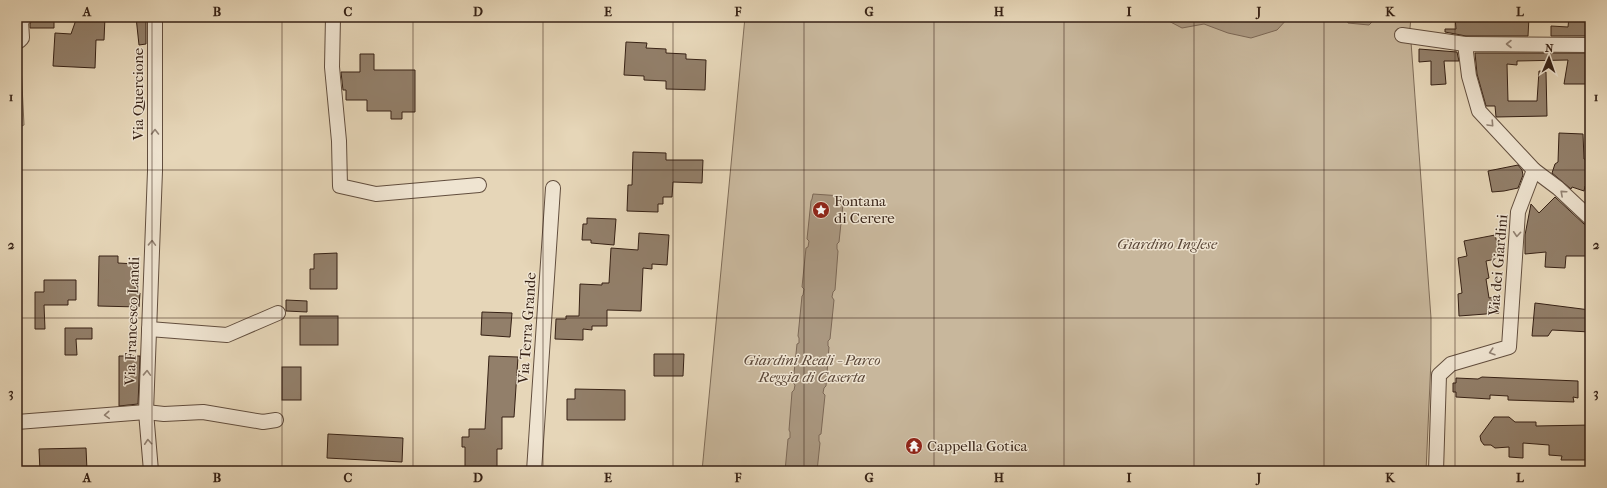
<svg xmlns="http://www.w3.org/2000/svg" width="1607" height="488" viewBox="0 0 1607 488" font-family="'IM FELL French Canon',serif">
  <rect width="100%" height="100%" fill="#e6d6b8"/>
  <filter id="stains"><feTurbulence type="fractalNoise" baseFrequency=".005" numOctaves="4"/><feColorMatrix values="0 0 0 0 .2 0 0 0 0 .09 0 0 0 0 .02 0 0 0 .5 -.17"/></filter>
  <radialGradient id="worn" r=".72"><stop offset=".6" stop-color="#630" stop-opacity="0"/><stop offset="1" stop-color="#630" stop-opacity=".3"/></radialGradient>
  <g fill="#c8b79c" stroke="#7f6c58">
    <polygon points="745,17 1411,17 1410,28 1431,318 1431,360 1426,471 702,471"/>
    <polygon points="17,45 20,45 24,125 17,128"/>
  </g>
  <g fill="#aa9881" stroke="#7c6856">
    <polygon points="1161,17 1289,17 1277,30 1251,38 1228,33 1204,24 1182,28"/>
    <polygon points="1346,17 1373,17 1373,21 1369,25 1348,23"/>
    <polygon points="813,194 842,196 841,202 843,204 839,242 837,244 837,249 838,251 835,290 833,292 832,297 834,300 830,339 828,341 828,346 829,347 826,386 824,388 823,393 825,395 821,434 819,435 819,441 820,443 817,471 785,471 788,439 790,438 790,432 789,430 792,392 794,390 795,385 793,383 797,344 799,343 799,338 798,336 802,296 803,295 804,289 802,287 806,248 808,247 809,241 807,239 811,201 812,199"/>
  </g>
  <g fill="#927f6a" stroke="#362115">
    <polygon points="33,17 54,17 54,28 30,28 30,24"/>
    <polygon points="77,17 105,17 104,40 96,40 95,68 53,66 55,33 71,34"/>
    <polygon points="136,17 146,17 146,44 139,45"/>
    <polygon points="1455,17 1529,17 1528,36 1466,36 1445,32 1445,29 1456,29"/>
    <polygon points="1569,17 1590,17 1590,36 1551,36 1551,26 1568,27"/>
    <polygon points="626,42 647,43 646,48 666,49 666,53 686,54 686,59 706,60 705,90 666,89 666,81 644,80 644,76 624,75"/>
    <polygon points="1419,49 1457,52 1459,61 1444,61 1446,84 1431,85 1431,61 1419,62"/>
    <polygon points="1475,53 1590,53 1590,63 1587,63 1587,84 1564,84 1568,60 1517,61 1517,65 1507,64 1508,101 1537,101 1539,71 1546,72 1547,116 1496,117 1495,106 1486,106 1477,74"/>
    <polygon points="360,54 374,54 374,70 415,70 415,112 402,112 402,119 391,119 391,111 367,111 367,100 346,100 346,90 343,90 341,72 360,72"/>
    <polygon points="1559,133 1583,134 1584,159 1590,161 1590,188 1585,186 1584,191 1572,187 1571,189 1552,173 1555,164 1558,162"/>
    <polygon points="633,152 666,153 666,160 703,160 702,183 673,182 672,197 663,197 663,204 658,204 658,212 627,211 628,185 632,185"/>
    <polygon points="1518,165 1522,170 1523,175 1518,188 1504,191 1492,192 1488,171"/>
    <polygon points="1555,197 1584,224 1590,226 1590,256 1566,256 1565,268 1545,267 1546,252 1525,254 1525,235 1531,204 1539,213"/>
    <polygon points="587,218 616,219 614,245 591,243 591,240 582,240 583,224 587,224"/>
    <polygon points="639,233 669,235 667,265 652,264 652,269 643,268 641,311 607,310 607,326 592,326 592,330 583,329 583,340 555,339 556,319 566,319 566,316 579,316 580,284 602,285 602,283 609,283 611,248 638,250"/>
    <polygon points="1495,235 1501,258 1486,261 1489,278 1486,279 1489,298 1496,297 1499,313 1459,316 1458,294 1462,293 1458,258 1467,256 1464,241"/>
    <polygon points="337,253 337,289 310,289 310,269 314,269 314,254"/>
    <polygon points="99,256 118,256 118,263 136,264 135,292 140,293 139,307 98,306"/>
    <polygon points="44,280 76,280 76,300 68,300 68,305 44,305 45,329 35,329 35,292 44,292"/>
    <polygon points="286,300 307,301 307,312 286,311"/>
    <polygon points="1535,303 1590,310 1590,332 1552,330 1548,336 1532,336"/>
    <polygon points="482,312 512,313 510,337 481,335"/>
    <rect x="300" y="316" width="38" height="29"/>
    <polygon points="65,328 92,328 92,339 76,339 77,355 65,355"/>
    <polygon points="654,354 684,354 683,376 654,376"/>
    <polygon points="119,356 140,356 138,404 119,406"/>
    <polygon points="489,356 518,357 514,417 502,417 502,449 497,449 497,467 465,467 465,447 462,447 462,437 469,437 469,429 485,429"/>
    <rect x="282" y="367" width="19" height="33"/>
    <polygon points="1482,377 1578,381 1578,398 1573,397 1574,402 1508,400 1508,396 1490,395 1490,399 1456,397 1456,392 1453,392 1453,383 1456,383 1456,378 1478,379"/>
    <polygon points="575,389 625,390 625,420 567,420 567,399 575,399"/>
    <polygon points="1494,417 1509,417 1515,422 1536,422 1536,426 1590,425 1590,460 1561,460 1562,456 1549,455 1549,445 1523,443 1523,458 1509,457 1509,447 1495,448 1491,445 1484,445 1481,441 1480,436"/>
    <polygon points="328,434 403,438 402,462 327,458"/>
    <polygon points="86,448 87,470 40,471 39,449"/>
  </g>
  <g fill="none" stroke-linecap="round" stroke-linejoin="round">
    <g stroke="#624e3e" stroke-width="16">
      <g id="minor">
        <polyline points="333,17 332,67 339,141 340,186 376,194 479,185"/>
        <polyline points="1402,35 1465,44"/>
        <polyline points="17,41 19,41 22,38 21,21 25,17"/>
        <polyline points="1534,170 1558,188 1590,218"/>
        <polyline points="149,329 227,335 278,313"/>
        <polyline points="17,422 146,412 164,414 203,412 263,422 276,420"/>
        <polyline points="151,471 146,412 155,171 155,17"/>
        <polyline points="534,471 553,188"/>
        <polyline points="1436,471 1439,375 1451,364 1509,347 1518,212 1534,170 1479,111 1469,76 1465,44 1590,45"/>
      </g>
    </g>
    <use href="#minor" stroke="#efe4d1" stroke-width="14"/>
  </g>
  <defs><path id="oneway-chevron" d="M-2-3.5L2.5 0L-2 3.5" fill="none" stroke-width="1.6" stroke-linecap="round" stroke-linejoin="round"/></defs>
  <g stroke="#928273">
    <use href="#oneway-chevron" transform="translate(1509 44) rotate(-180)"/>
    <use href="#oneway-chevron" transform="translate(1491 124) rotate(47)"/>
    <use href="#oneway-chevron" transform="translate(155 132) rotate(-90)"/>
    <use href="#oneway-chevron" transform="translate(1563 193) rotate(-138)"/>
    <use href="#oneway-chevron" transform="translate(1517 234) rotate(94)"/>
    <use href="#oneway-chevron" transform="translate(152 243) rotate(-88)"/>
    <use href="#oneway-chevron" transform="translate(1492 352) rotate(163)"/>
    <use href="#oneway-chevron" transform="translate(147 373) rotate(-88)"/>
    <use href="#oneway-chevron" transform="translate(107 415) rotate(176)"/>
    <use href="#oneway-chevron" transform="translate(148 442) rotate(-94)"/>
  </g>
  <path fill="none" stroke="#362115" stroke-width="1" stroke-opacity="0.55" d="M152 17V471M282 17V471M413 17V471M543 17V471M673 17V471M804 17V471M934 17V471M1064 17V471M1194 17V471M1324 17V471M1455 17V471M17 170H1590M17 318H1590"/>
  <defs>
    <g id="sight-disc" transform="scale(0.9)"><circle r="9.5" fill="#8f2418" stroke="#efe4d1"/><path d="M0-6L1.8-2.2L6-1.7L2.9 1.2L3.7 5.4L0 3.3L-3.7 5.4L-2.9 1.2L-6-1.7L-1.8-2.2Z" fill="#fff"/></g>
    <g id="temple-disc" transform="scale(0.9)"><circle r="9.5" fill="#8f2418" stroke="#efe4d1"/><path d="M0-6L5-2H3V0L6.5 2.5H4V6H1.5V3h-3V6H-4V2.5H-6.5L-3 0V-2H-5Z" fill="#fff"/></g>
  </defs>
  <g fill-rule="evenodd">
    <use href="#sight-disc" x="821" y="210"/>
    <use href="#temple-disc" x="914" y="446"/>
  </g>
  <g text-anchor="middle" stroke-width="3" stroke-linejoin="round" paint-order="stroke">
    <g font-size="15" fill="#362115" stroke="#efe4d1">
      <text transform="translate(138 94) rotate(-90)" y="5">Via Quercione</text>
      <text transform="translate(1498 265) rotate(-85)" y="5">Via dei Giardini</text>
      <text transform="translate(132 321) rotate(-88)" y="5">Via Francesco Landi</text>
      <text transform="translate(527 328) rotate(-86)" y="5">Via Terra Grande</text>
    </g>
    <g font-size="15" fill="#362115" stroke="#efe4d1" text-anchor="start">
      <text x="834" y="206">Fontana<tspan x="834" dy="17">di Cerere</tspan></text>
      <text x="927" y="451">Cappella Gotica</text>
    </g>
    <g font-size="15" font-style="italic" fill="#5a4637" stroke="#efe4d1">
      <text x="1167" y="249">Giardino Inglese</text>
      <text x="812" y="365">Giardini Reali - Parco<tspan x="812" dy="17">Reggia di Caserta</tspan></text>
    </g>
  </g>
  <rect width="1607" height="488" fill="none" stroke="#e6d6b8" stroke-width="44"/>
  <g transform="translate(1549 58) rotate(2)" stroke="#efe4d1" stroke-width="3" paint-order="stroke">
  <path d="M0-3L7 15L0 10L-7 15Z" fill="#362115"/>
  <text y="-6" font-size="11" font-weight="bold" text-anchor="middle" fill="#362115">N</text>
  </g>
  <rect x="22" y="22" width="1563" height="444" fill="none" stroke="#362115" stroke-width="1.5"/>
  <g font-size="13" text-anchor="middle" font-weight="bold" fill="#362115">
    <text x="87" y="16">A</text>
    <text x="217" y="16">B</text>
    <text x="348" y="16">C</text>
    <text x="478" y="16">D</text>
    <text x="608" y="16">E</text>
    <text x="738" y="16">F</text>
    <text x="869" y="16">G</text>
    <text x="999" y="16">H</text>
    <text x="1129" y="16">I</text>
    <text x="1259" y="16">J</text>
    <text x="1390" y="16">K</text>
    <text x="1520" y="16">L</text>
    <text x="11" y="101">1</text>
    <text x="1596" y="101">1</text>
    <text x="11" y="249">2</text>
    <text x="1596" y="249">2</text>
    <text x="11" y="397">3</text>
    <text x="1596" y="397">3</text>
    <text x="87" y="482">A</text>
    <text x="217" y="482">B</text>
    <text x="348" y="482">C</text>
    <text x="478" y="482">D</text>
    <text x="608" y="482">E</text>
    <text x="738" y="482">F</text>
    <text x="869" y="482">G</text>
    <text x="999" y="482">H</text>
    <text x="1129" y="482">I</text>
    <text x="1259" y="482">J</text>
    <text x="1390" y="482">K</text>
    <text x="1520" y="482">L</text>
  </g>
  <rect width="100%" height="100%" filter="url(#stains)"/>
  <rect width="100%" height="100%" fill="url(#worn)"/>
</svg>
